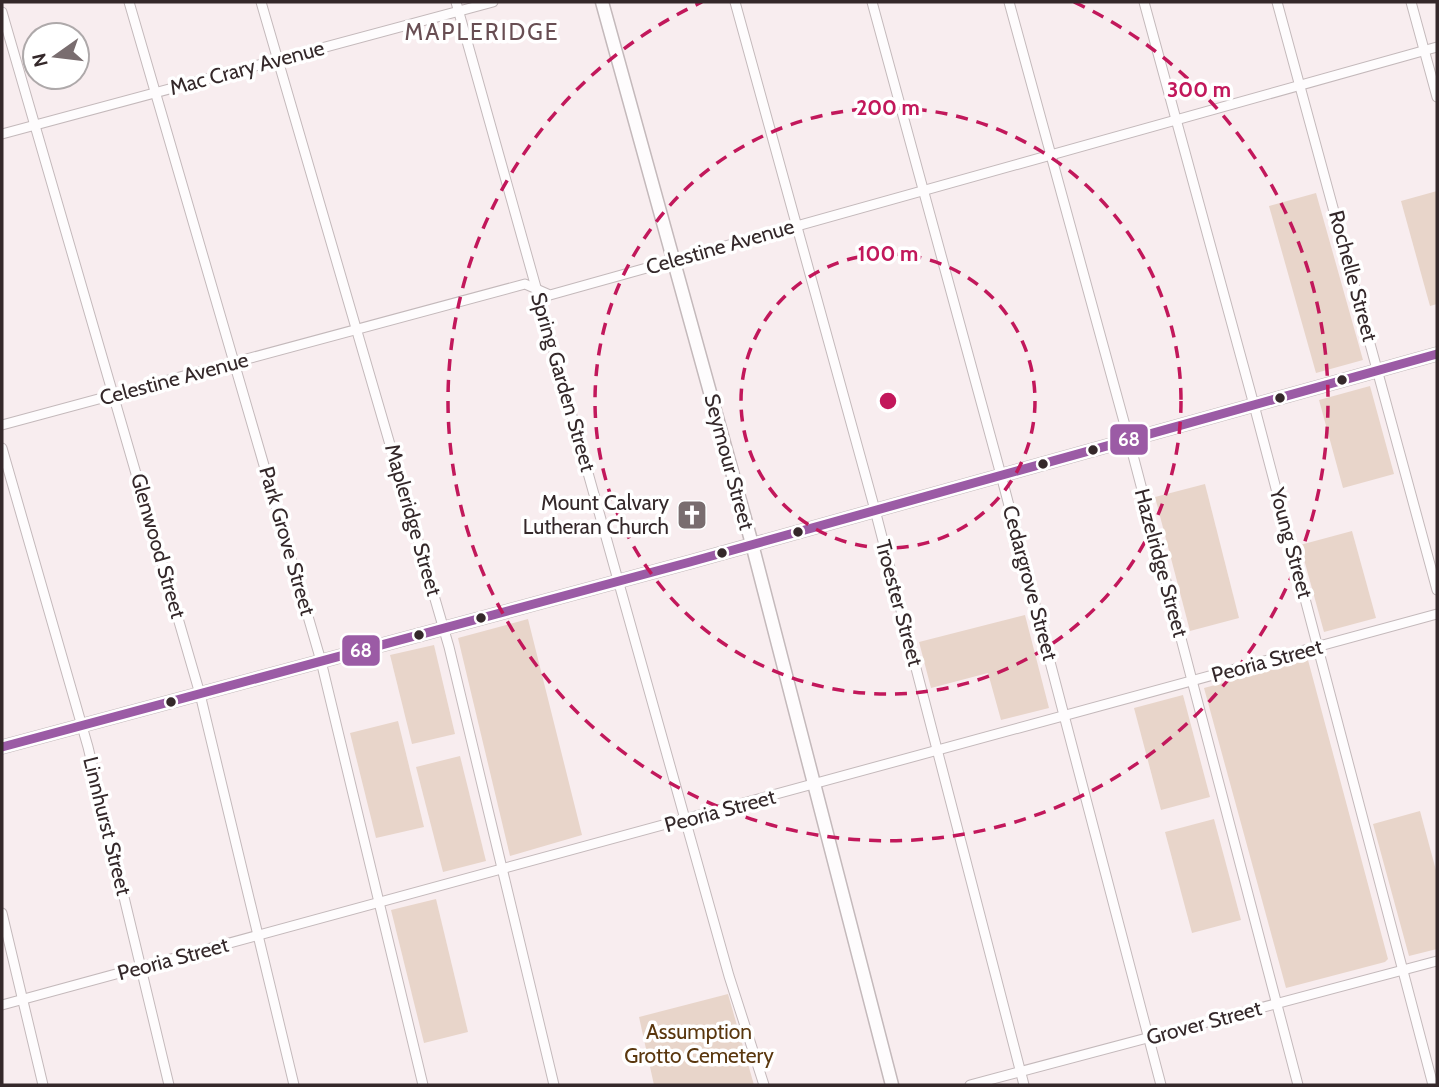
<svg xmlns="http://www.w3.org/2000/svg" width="1439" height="1087" viewBox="0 0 1439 1087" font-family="Cabin,sans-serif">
  <rect width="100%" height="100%" fill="#f8edef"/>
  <g fill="#e8d5ca">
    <polygon points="1437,191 1437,304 1430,306 1401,201"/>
    <polygon points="1316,193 1363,360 1316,373 1269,206"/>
    <polygon points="1370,386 1394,474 1343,488 1319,400"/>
    <polygon points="1205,484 1239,618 1190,631 1155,497"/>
    <polygon points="1352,531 1376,618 1324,632 1300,545"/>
    <polygon points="1025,615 1049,708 1001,720 988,673 931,688 919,642"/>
    <polygon points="528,619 582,835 510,856 458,638"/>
    <polygon points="434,645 455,734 412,744 390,655"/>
    <polygon points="1308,660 1388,959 1385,962 1286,988 1204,688"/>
    <polygon points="1183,695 1210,797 1161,810 1134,708"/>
    <polygon points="398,721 424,827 376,838 350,733"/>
    <polygon points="460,756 486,861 443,872 416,767"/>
    <polygon points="1420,811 1437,874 1437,949 1409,956 1373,824"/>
    <polygon points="1214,819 1241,920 1192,933 1165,832"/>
    <polygon points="436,899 468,1032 424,1043 391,910"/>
    <polygon points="728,994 754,1085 654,1085 639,1017"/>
  </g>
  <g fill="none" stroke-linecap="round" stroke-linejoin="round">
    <g stroke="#c4b9bb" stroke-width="11">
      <g id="street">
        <polyline points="129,2 321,661 423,1085"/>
        <polyline points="261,2 449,647 554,1085"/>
        <polyline points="456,2 729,976 764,1085"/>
        <polyline points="735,2 875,510 1024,1085"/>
        <polyline points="872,2 1001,475 1161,1085"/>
        <polyline points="1009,2 1129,440 1298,1085"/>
        <polyline points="1144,2 1254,405 1433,1085"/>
        <polyline points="1277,2 1437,590"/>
        <polyline points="1411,2 1437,97"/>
        <polyline points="2,12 200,694 294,1085"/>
        <polyline points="2,134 493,2"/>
        <polyline points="2,425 525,284 550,295 1437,47"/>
        <polyline points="2,448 88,747 169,1085"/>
        <polyline points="2,913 43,1085"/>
        <polyline points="2,1005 1437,614"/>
        <polyline points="970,1085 1437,961"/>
      </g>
    </g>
    <g stroke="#c4b9bb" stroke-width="15">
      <g id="secondary">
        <polyline points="602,2 752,544 892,1085"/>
        <polyline points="2,747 690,562 1437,354"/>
      </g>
    </g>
    <use href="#street" stroke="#fefcfd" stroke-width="9"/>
    <use href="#secondary" stroke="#fefcfd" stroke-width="12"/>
    <g stroke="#fff" stroke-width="14">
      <polyline id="bus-1" points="2,747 690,562 1437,354"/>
    </g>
    <use href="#bus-1" stroke="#9b5ba5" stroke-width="9"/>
  </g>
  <g fill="none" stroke="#c2185b" stroke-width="3.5" stroke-dasharray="12 9">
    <circle cx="888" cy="401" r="147"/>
    <circle cx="888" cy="401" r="293"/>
    <path d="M1074 2A440 440 0 1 1 702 2"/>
  </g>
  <defs>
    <g id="church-square" transform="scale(1.575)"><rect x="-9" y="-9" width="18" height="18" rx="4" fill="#796d6f" stroke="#fff"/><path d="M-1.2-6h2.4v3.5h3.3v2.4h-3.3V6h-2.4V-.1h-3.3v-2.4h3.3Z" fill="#fff"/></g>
  </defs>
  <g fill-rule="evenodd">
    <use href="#church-square" x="692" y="515"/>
  </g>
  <g fill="#34282a" stroke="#fff" stroke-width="2.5">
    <circle cx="1342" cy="380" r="6"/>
    <circle cx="1280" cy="398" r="6"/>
    <circle cx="1093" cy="450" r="6"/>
    <circle cx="1043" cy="464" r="6"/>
    <circle cx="798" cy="532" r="6"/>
    <circle cx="722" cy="553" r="6"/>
    <circle cx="481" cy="618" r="6"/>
    <circle cx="419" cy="635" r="6"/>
    <circle cx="171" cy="702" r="6"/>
  </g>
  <g text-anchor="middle" stroke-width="7" stroke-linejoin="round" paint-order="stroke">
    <g font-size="21" fill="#34282a" stroke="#fff">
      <text transform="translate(247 68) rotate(-15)" y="7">Mac Crary Avenue</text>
      <text transform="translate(720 247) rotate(-16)" y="7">Celestine Avenue</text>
      <text transform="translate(1353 276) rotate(75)" y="7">Rochelle Street</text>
      <text transform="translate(174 379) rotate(-15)" y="7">Celestine Avenue</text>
      <text transform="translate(563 382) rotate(74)" y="7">Spring Garden Street</text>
      <text transform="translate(729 462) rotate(75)" y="7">Seymour Street</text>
      <text transform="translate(413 520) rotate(74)" y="7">Mapleridge Street</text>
      <text transform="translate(287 541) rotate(74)" y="7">Park Grove Street</text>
      <text transform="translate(1291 543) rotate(75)" y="7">Young Street</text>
      <text transform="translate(158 546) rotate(74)" y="7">Glenwood Street</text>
      <text transform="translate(1161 563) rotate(75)" y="7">Hazelridge Street</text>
      <text transform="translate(1030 583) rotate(75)" y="7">Cedargrove Street</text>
      <text transform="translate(899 603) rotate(75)" y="7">Troester Street</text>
      <text transform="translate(1267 661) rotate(-15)" y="7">Peoria Street</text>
      <text transform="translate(720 811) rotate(-15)" y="7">Peoria Street</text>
      <text transform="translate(107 826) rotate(76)" y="7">Linnhurst Street</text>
      <text transform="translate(173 959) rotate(-15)" y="7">Peoria Street</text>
      <text transform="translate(1204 1023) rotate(-15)" y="7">Grover Street</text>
    </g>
    <g font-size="21" fill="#34282a" stroke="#fff" text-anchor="end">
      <text x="669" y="510">Mount Calvary<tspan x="669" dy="24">Lutheran Church</tspan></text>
    </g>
    <g font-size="21" fill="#5a370e" stroke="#fff">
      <text x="699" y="1039">Assumption<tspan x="699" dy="24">Grotto Cemetery</tspan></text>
    </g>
    <g font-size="23" letter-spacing="2" fill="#684e53" stroke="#fff">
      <text x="482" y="40">MAPLERIDGE</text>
    </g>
  </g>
  <circle cx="888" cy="401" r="10" fill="#c2185b" stroke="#fff" stroke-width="3.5"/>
  <g font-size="21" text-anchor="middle" font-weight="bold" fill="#c2185b" stroke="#fff" stroke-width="7" stroke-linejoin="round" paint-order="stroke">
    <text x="1199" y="97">300 m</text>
    <text x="888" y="115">200 m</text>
    <text x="888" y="261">100 m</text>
  </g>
  <g stroke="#fff" stroke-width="2.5">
    <rect x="1109" y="423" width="40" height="33" rx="7" fill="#9b5ba5"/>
    <rect x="341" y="634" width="40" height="33" rx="7" fill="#9b5ba5"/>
  </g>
  <g font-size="19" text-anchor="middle" font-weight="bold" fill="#fff">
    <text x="1129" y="446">68</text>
    <text x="361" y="657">68</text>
  </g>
  <rect width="1439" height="1087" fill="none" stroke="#34282a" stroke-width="7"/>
  <g transform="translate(56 56) rotate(256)"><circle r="33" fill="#ffffff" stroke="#aea9aa" stroke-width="2"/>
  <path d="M0-5L12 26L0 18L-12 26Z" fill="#796d6f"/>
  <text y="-10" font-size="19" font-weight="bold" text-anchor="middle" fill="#34282a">N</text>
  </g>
</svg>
